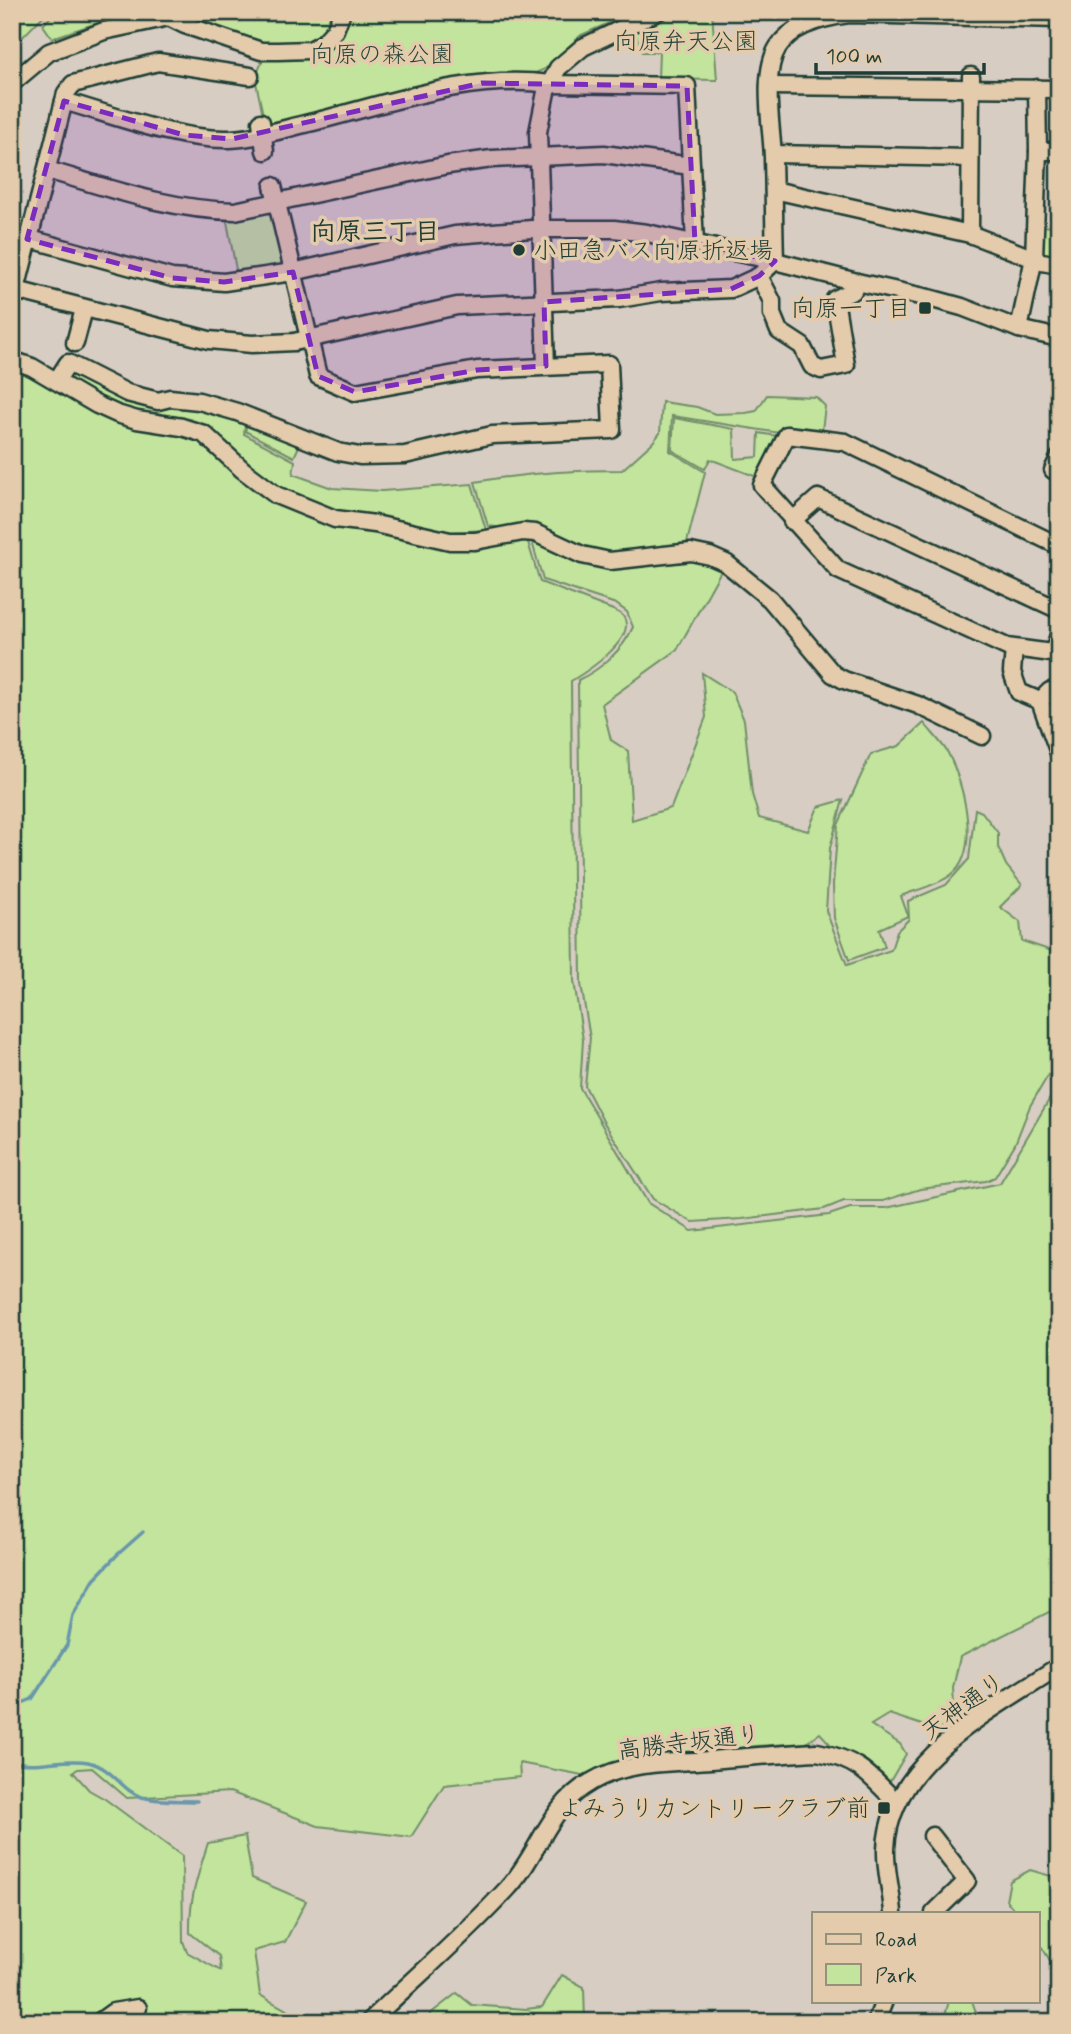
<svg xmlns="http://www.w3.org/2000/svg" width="1071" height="2034" viewBox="0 0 1071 2034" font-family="Mynerve,'Klee One',sans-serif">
  <rect width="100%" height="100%" fill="#d8cdc3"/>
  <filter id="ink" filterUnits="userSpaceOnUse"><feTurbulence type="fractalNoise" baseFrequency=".0143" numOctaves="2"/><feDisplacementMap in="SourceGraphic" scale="14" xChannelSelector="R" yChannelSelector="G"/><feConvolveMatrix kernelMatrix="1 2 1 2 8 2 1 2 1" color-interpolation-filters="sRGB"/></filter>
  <g filter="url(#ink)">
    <g fill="#c2e49d" stroke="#709068" stroke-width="2">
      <polygon points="22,12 47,12 12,48 12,22"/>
      <polygon points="55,12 144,12 109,19 52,38 43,25"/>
      <path d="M173 12H634L581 35 545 69 533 74 476 77 265 124 255 78 269 46C238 32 201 30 173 12Z"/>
      <polygon points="679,12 712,12 717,80 658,79 659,52 642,52 635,32"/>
      <polygon points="270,211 274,213 285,264 283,267 237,275 226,216"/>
      <polygon points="1040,226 1059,227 1059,261 1044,258 1039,248"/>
      <path d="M12 367 63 388 74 372 159 408 183 407 201 409 245 423 244 434 295 461 293 474 332 488 382 491 472 484 486 530 451 532 376 516 341 512 289 492 249 466 209 429 182 419 153 416 119 407 74 387 64 395 129 426 199 439 283 507 336 525 448 548 527 539 540 582 613 610C616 612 621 613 623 616 639 638 586 672 571 681L574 981 583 1040 580 1088 648 1203 692 1231 829 1215 850 1208H886L1000 1183 1059 1083V1607L960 1657 953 1688 955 1725 934 1729 889 1714 871 1725 900 1744 906 1754 889 1783 831 1745 820 1733 806 1743 755 1746 627 1759 588 1776 519 1763 520 1777 444 1785 411 1837 318 1826 230 1792 127 1798 92 1768 78 1769 73 1772 89 1790 105 1799 182 1856 183 1941 187 1952 221 1971 219 1956 190 1933C189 1899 198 1875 208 1843L245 1836 252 1878 306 1901 285 1942 254 1951 260 1995 308 2022H85L83 2020 71 2022H12Z"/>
      <path d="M767 395 816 397 825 406 822 430 783 427 780 433 672 416 670 451 705 472 683 558 722 569 677 650 602 704 611 740 628 751 632 820 671 808 706 717 702 673 732 692 744 720 752 794 759 818 808 831 818 807 843 800 830 848 826 911 847 965 891 950 897 931 909 919 908 901 946 885 969 859 975 809 982 812 998 833V847L1006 865 1022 885 1000 907 1020 922 1022 941 1052 951 1059 950V1057L1030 1106 1015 1144 995 1177 986 1181 920 1189 883 1201H844L824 1209 742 1219 692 1222 653 1199 603 1121 585 1086 590 1038 581 984 578 680C600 670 623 650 633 627L627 612 616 604 543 580 529 531 488 526 475 482C524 473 572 470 622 470L652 443 660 433 662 402 697 407 715 414 746 413 756 411Z"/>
      <polygon points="674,418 734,429 735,459 758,457 759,433 777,436 757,477 710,459 705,469 672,450"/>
      <polygon points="248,422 301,442 294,457 245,431"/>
      <path d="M924 723C932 733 942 743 948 753 963 782 982 851 951 875 938 885 916 890 901 896L908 916 879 929 885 947 849 960 834 918 833 884 838 825 871 754 899 746Z"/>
      <polygon points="1030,1870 1054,1877 1059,1875 1059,1975 1038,1941 1038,1913 1017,1913 1006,1900 1010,1881"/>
      <polygon points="562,1975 584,1987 585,2022 430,2022 430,2014 457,1993 472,2005 526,2009 542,2007"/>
      <polygon points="949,2001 972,2001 977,2015 976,2022 940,2022 944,2019"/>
    </g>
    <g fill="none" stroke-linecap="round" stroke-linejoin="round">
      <g stroke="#6997ab" stroke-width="3.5">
        <polyline points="12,1719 20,1704 32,1699 67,1645 73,1615 94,1579 117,1555 143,1532"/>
        <path d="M12 1761C34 1769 64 1757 88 1762 114 1768 121 1791 142 1797 159 1802 180 1800 197 1801"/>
      </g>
      <g stroke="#1f3d34" stroke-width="21">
        <g id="minor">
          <path d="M250 76 158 62 73 84 66 93 16 290 209 340 252 344 294 342 457 306 619 299 661 292 731 289 759 276 775 261C774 227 774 193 773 158 772 127 761 74 778 47 792 25 826 17 849 14L1059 19"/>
          <polyline points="12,83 49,52 104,31 169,17 185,25 261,51 278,51 310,50 323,43 335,30 342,12"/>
          <polyline points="769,86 1059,89"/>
          <path d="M64 101C112 115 181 141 230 139 257 138 283 129 309 123 387 104 469 73 550 84L687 86 695 243"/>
          <polyline points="261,122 265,151"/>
          <polyline points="1038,151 1059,151"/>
          <polyline points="773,154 969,158"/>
          <path d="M47 170C109 188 169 210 235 211L448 165 492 159 604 154 691 166"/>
          <polyline points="774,190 970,234 1042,262 1059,265"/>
          <polyline points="12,234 172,278 224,282 293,272 455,235 532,229 614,229 647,233 775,261 857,282 929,298 962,307 1019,329 1059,338"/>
          <polyline points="970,234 971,76"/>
          <polyline points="759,276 772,301 772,314 779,331 802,346 812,366 821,370 846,365 835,299 853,291 857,282"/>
          <polyline points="1019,329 1034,258 1038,151 1037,88"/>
          <polyline points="75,343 84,309"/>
          <polyline points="12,360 32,367 97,405 117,414 137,420 182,427 204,434 243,470 276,495 335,519 375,524 450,541 475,541 523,532 535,533 582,555 610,561 691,552 710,556 726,563 770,599 833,674 844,680 918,705 982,736"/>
          <polyline points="546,366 538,132 546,92 558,68 583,47 657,12"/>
          <polyline points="57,380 68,363 127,393 158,401 170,398 199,401 237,412 338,452 360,456 405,455 492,435 612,430 609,364 477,370 355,392 318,376 273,186"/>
          <polyline points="1059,458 1053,470 1059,473"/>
          <polyline points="792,521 818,498 1059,610"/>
          <polyline points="1059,546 845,442 787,435 762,485 838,570 1007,647 1059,654"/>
          <polyline points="1014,649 1012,672 1019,692 1040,701 1059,753"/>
          <polyline points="1053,653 1059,635"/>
          <polyline points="1040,701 1050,691 1059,699"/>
          <polyline points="932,1836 967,1881 934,1913"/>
          <path d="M893 1913C892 1893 885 1870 886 1849 889 1760 993 1710 1059 1666"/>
          <polyline points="99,2022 113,2012 138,2008"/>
          <path d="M369 2022C415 1978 464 1936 507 1889 539 1855 548 1806 591 1782 626 1761 672 1763 711 1760 746 1757 781 1754 817 1752 857 1759 869 1774 896 1802"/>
          <polyline points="876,2022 884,2001"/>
        </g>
      </g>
      <use href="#minor" stroke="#e3cbac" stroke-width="16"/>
    </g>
  </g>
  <path fill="#7b2cbf" fill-opacity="0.2" stroke="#7b2cbf" stroke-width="5" stroke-dasharray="14 9" stroke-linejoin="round" d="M482 83 687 86 695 243 775 261 759 276 731 289 544 302 546 366 477 370 355 392 318 376 293 272 224 282 172 278 27 239 64 101 184 135 232 139Z"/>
  <g fill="#1f3d34" stroke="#e3cbac" stroke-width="2.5">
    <circle cx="519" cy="250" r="7"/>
    <rect x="918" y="301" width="14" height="14" rx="3.5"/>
    <rect x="877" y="1801" width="14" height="14" rx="3.5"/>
  </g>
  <g text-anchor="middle" stroke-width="7" stroke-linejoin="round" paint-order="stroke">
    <g font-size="24" fill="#274539" stroke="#e3cbac">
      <text x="686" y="49">向原弁天公園</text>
      <text x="382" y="62">向原の森公園</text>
    </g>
    <g font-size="24" fill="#1f3d34" stroke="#e3cbac" text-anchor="end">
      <text x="533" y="258" text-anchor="start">小田急バス向原折返場</text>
      <text x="911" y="316">向原一丁目</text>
      <text x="870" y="1816">よみうりカントリークラブ前</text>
    </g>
    <g font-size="24" fill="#1f3d34" stroke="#e3cbac">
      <text transform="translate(963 1706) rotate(-36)" y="8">天神通り</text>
      <text transform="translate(689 1742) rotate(-7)" y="8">高勝寺坂通り</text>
    </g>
    <g font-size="26" font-weight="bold" fill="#1f3d34" stroke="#e3cbac">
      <text x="375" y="240">向原三丁目</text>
    </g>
  </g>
  <rect width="1071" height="2034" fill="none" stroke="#e3cbac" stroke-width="42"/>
  <rect x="21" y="21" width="1029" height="1992" fill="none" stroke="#1f3d34" stroke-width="2.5" filter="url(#ink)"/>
  <rect x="812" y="1912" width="228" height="91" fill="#e3cbac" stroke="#95927c" stroke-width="2"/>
  <rect x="826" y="1934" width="35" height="10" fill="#e3cbac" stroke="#95927c" stroke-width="2"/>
  <text x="875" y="1946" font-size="21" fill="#1f3d34">Road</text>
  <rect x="826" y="1964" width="35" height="21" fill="#c2e49d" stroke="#95927c" stroke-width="2"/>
  <text x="875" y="1982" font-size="21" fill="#1f3d34">Park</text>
  <path d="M816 63v10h168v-10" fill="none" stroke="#1f3d34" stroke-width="3.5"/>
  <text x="826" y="63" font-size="21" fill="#1f3d34" stroke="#e3cbac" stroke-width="5" paint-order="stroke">100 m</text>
</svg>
